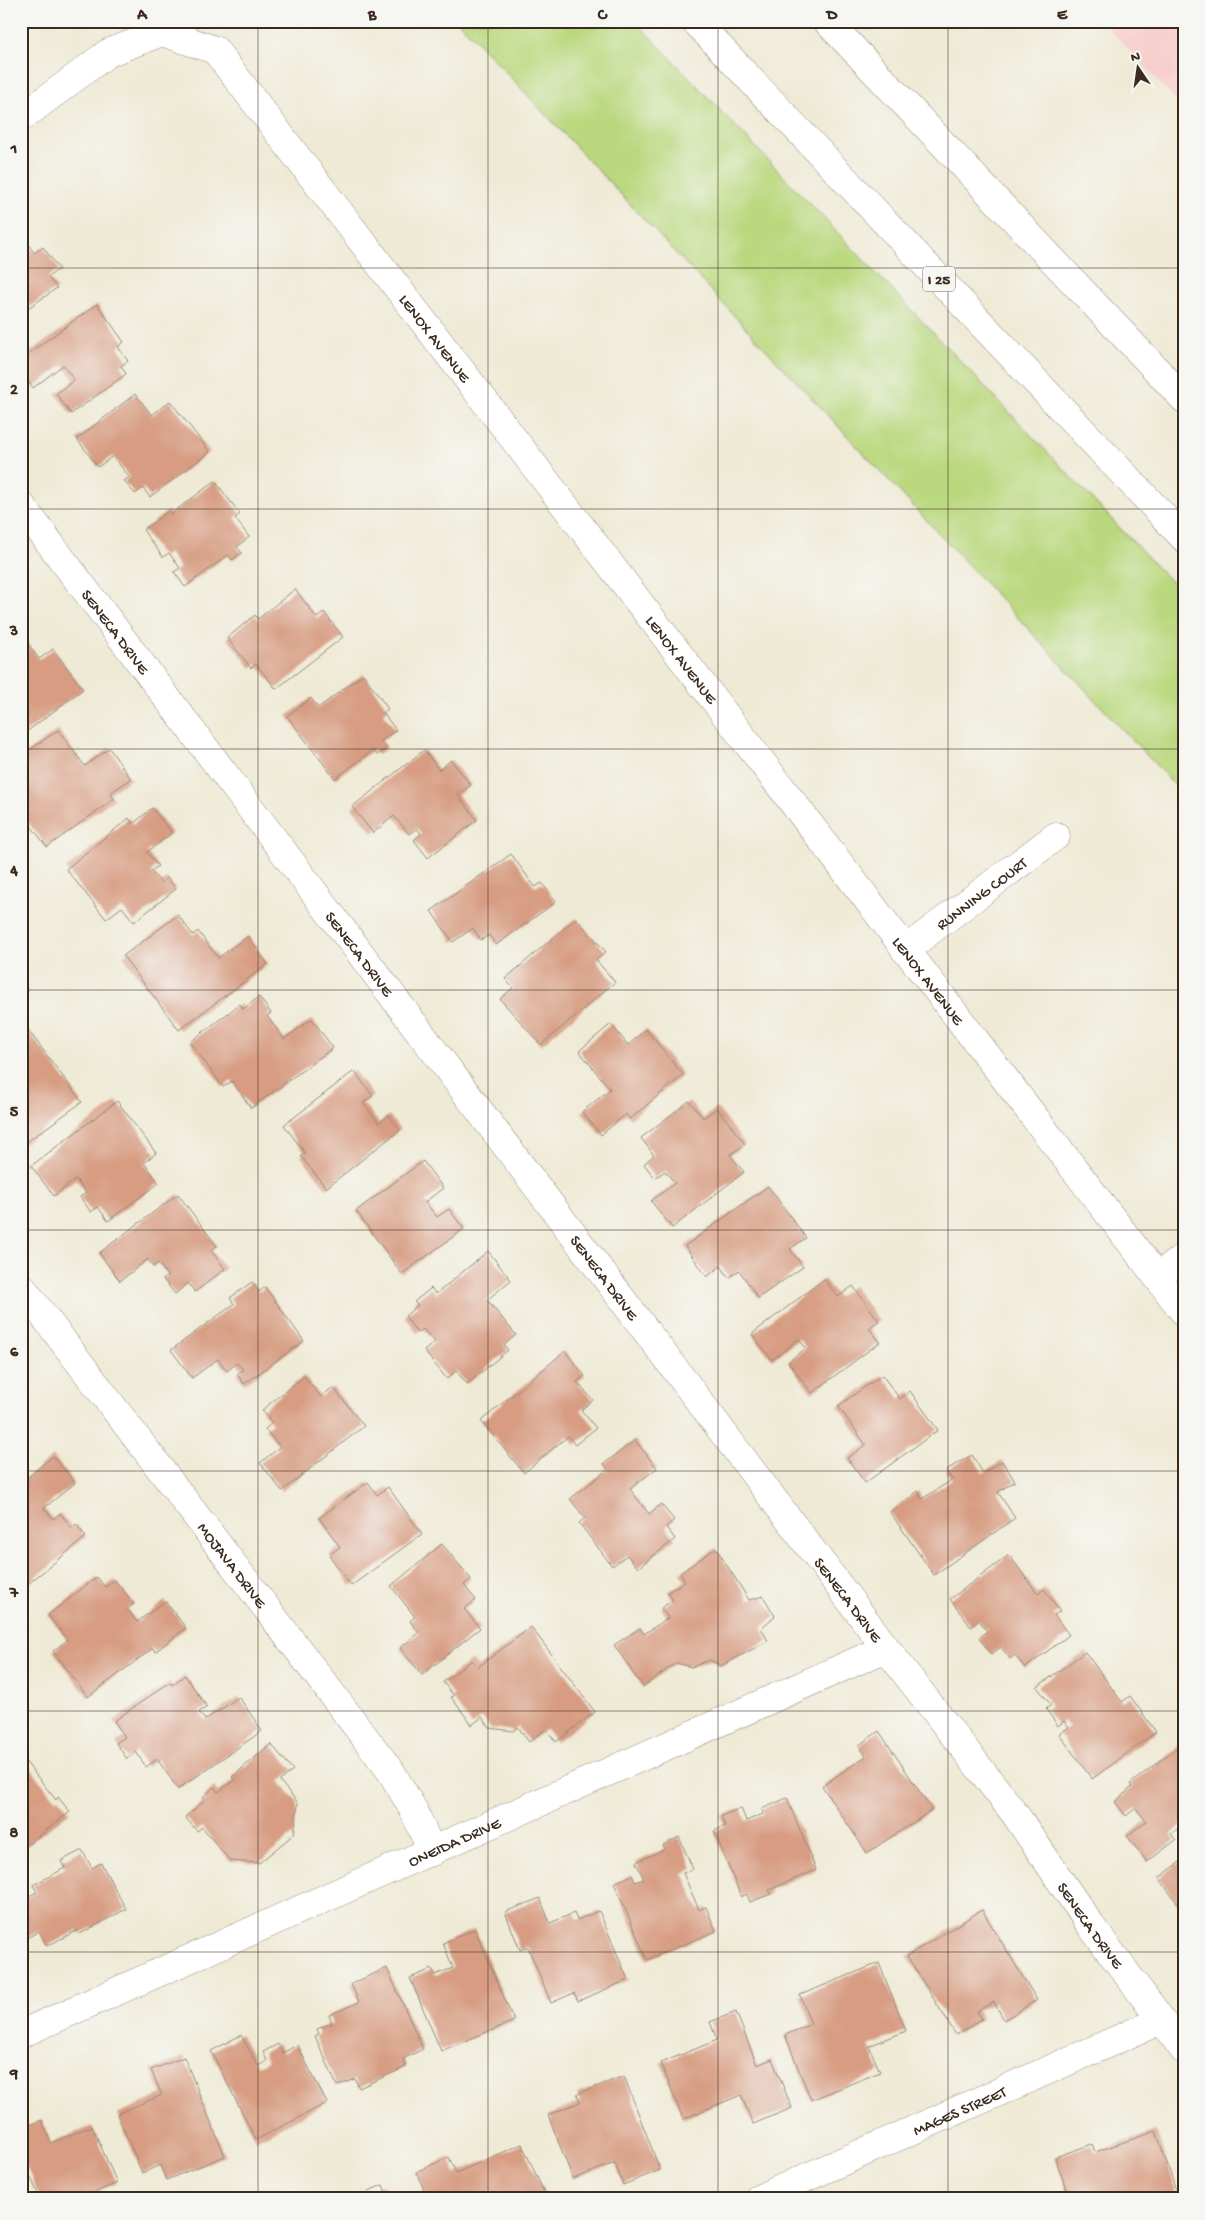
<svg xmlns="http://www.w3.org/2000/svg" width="1205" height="2220" viewBox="0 0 1205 2220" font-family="'Gochi Hand',sans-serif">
  <rect width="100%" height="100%" fill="#f6f6f2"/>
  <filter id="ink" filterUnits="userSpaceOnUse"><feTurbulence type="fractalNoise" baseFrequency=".02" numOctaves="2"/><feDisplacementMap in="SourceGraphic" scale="10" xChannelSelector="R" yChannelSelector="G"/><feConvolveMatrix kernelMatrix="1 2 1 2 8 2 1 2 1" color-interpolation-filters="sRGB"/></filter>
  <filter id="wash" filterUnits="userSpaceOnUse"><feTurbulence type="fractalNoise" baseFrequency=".0096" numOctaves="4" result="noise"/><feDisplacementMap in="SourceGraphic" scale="20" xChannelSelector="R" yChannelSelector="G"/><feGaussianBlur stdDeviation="1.12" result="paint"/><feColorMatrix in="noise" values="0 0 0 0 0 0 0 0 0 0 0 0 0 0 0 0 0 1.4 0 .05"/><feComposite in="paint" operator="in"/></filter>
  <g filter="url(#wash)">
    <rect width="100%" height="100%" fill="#efead5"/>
    <polygon fill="#f7d0ce" points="1102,21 1184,21 1184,109"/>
    <polygon fill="#bad87e" stroke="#7a814e" points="458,21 635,21 1184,595 1184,795"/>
    <g id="blocks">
      <g fill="#d79c82">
        <polygon points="21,234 34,253 43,247 59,269 48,277 57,288 21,313"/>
        <polygon points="97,304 124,342 118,347 128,361 121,366 126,374 71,414 56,394 74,380 63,365 33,388 21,372 21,359"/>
        <polygon points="135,394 152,415 170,401 210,452 150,497 143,488 135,494 124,481 129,477 113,456 98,467 77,439"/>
        <polygon points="215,481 240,514 235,518 249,537 237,547 242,553 232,560 228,555 185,587 174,572 180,568 169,553 163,557 143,530 168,511 171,514"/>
        <polygon points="295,589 317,618 324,612 343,637 276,689 256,664 251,668 227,638 255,615 258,619"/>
        <polygon points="21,634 39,659 53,649 83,689 21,736"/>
        <polygon points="363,674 388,709 383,713 396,730 381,741 387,748 377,755 373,750 335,779 287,716 311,698 318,708"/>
        <polygon points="58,730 85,766 109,748 131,779 110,793 114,799 47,847 21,813 21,756"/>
        <polygon points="424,750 439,770 451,760 471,785 458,795 477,820 428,858 414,840 421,834 417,828 409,834 394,816 373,833 352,807"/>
        <polygon points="152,808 172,833 147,852 158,866 151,871 161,883 167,878 176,889 134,922 122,907 106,919 66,869 129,818 133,824"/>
        <polygon points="511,854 535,887 542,883 556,902 496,945 489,935 481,940 473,928 453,942 431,911"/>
        <polygon points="178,915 193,935 198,931 218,958 248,936 268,964 179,1030 123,956"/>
        <polygon points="576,918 606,952 596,960 615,982 541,1045 500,999 513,988 505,979"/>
        <polygon points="21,983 28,991 21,996"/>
        <polygon points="259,997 271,1013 267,1016 284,1039 312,1019 333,1048 251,1108 232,1081 223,1087 190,1042 240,1004 243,1009"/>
        <polygon points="611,1024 628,1045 646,1029 683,1075 630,1119 626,1114 601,1135 582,1112 610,1089 579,1051"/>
        <polygon points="28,1030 82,1102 21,1146 21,1035"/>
        <polygon points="354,1071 373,1096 363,1103 379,1123 389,1115 400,1130 326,1188 301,1156 305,1153 284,1125"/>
        <polygon points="117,1101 156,1153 144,1163 159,1183 108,1221 98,1207 91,1212 80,1197 86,1193 76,1179 54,1196 31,1166"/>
        <polygon points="689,1101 703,1118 717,1108 745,1144 730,1155 744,1172 672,1228 651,1201 675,1183 665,1171 655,1178 644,1164 654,1155 641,1138"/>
        <polygon points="423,1161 443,1188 425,1202 437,1217 449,1209 464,1229 402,1274 356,1211"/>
        <polygon points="768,1186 806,1238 790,1249 803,1267 758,1298 739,1270 729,1278 721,1266 707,1277 685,1246"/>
        <polygon points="178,1194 217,1246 211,1250 225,1269 195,1292 188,1283 175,1294 163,1279 168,1276 158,1263 153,1267 148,1259 120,1281 99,1253"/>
        <polygon points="488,1251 511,1280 487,1300 516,1335 504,1345 508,1350 467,1384 456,1371 447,1379 424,1351 435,1342 423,1329 417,1333 405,1316 418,1305 414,1302 431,1288 436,1294"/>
        <polygon points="824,1279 838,1297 853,1286 879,1321 869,1328 880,1342 812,1393 788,1362 806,1348 799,1339 772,1360 752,1334"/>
        <polygon points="252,1282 259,1292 265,1287 304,1341 244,1384 237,1374 243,1370 237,1363 227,1371 218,1359 192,1378 171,1350 234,1304 230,1298"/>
        <polygon points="565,1351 585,1376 577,1382 593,1400 581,1410 596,1428 575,1445 568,1436 524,1473 481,1421"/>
        <polygon points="882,1375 900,1399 910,1391 938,1430 865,1483 847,1458 866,1445 838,1406"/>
        <polygon points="304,1376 321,1397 333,1387 364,1426 282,1491 260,1463 280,1447 265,1429 272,1423 262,1410"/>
        <polygon points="635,1440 657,1468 630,1489 649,1514 661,1504 674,1520 666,1527 675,1539 638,1568 627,1555 612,1566 579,1523 585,1518 570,1499 608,1469 604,1464"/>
        <polygon points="972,1455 983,1473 1002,1461 1015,1481 998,1492 1015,1518 934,1575 890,1512 918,1491 922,1499 952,1480 946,1470"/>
        <polygon points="53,1456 75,1483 44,1508 53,1519 60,1513 72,1528 76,1524 86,1537 29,1583 21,1573 21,1478 23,1481"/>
        <polygon points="368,1482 377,1495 388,1487 422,1534 351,1586 329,1555 340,1547 319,1518"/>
        <polygon points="442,1544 471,1579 464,1585 476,1600 464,1609 480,1628 422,1675 400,1648 419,1633 410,1621 415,1617 391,1586"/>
        <polygon points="716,1548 749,1600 763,1596 775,1616 761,1628 768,1641 721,1666 710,1660 691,1667 676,1663 643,1687 614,1645 640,1628 644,1634 668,1618 661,1608 673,1600 668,1592 685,1581 680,1573"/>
        <polygon points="1009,1555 1038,1594 1044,1589 1060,1611 1054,1615 1069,1635 1025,1668 1015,1655 1010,1659 1001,1647 991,1654 979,1638 987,1631 979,1620 971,1627 950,1599"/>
        <polygon points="97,1577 105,1587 115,1580 134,1604 127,1609 137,1622 165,1601 186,1628 155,1652 153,1648 88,1697 53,1651 67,1640 48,1615"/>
        <polygon points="531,1627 595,1712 556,1742 546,1729 529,1742 518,1727 513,1731 490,1728 482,1717 472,1725 451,1697 454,1696 443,1682 472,1660 478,1667"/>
        <polygon points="1085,1652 1122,1702 1130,1696 1156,1732 1092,1779 1059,1734 1069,1727 1064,1721 1058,1726 1046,1709 1051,1705 1037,1687"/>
        <polygon points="185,1675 207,1707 199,1712 205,1720 239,1697 262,1731 178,1789 157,1759 146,1767 136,1752 127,1759 116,1743 125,1737 114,1721 170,1682 172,1685"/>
        <polygon points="879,1731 932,1810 867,1853 822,1786 866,1756 859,1745"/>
        <polygon points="1184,1742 1184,1824 1171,1834 1176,1840 1147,1862 1127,1836 1146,1821 1136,1808 1126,1816 1115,1802 1132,1787 1130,1784"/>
        <polygon points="271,1744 293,1770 280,1781 298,1803 294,1834 259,1863 230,1861 202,1827 197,1831 185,1817 205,1800 203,1797 214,1787 218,1792 234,1780 232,1777"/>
        <polygon points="21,1756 56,1800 58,1797 70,1812 21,1850"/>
        <polygon points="787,1798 816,1870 769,1890 771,1894 750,1902 747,1894 741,1897 714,1831 725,1826 721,1816 741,1808 746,1821 763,1814 762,1809"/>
        <polygon points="679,1837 693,1869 683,1873 699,1910 706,1907 716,1931 647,1960 614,1883 632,1875 635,1882 644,1879 636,1862 665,1849 663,1845"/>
        <polygon points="82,1850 92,1868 101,1863 126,1909 80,1934 78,1930 47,1946 39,1931 27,1938 21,1928 21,1900 37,1892 33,1885 65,1868 61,1861"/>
        <polygon points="1184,1859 1184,1900 1178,1904 1159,1878"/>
        <polygon points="540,1898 550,1923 574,1913 577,1920 599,1911 628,1980 578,2001 574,1993 551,2003 528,1947 520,1950 505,1912"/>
        <polygon points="982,1910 1037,2000 1004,2020 994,2002 977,2011 982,2019 956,2035 907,1956"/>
        <polygon points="475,1929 514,2021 441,2051 410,1978 432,1969 435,1975 453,1968 443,1943"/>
        <polygon points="879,1963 906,2031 869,2046 880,2072 811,2100 785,2035 811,2024 800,1995"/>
        <polygon points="387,1968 423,2049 403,2059 406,2067 359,2088 355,2079 337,2086 315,2036 319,2034 317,2029 332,2023 329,2015 359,2002 351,1984"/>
        <polygon points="736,2012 757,2065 772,2059 792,2108 753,2124 741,2095 683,2119 661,2063 717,2040 710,2022"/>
        <polygon points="241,2035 258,2066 267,2061 263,2052 278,2044 283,2053 297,2045 327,2103 256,2140 211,2051"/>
        <polygon points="184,2057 225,2156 166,2180 160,2165 142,2173 117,2114 162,2095 151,2070"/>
        <polygon points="624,2076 660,2170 623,2185 615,2163 573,2179 548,2115 580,2102 577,2094"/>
        <polygon points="42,2120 51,2143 92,2126 117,2183 85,2197 86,2199 40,2199 21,2154 21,2129"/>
        <polygon points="1156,2131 1179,2199 1087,2199 1084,2191 1069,2197 1055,2157 1092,2144 1095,2152"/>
        <polygon points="522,2144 547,2199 428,2199 416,2172 449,2157 456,2173"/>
        <polygon points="383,2185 389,2199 348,2199"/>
      </g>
    </g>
  </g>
  <g filter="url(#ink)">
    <use href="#blocks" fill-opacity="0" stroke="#958a7a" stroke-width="1"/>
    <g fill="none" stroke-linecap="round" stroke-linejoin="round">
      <g stroke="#958a7a" stroke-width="29">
        <g id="street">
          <path id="s1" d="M21 118 108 53 162 32 215 50 1184 1312"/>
          <path id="s2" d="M21 505 886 1648 1015 1814 1091 1926 1184 2050"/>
          <path id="s3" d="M905 950 1056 836"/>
          <polyline points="1158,1276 1184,1257"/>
          <path id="s4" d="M21 1286 392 1773 414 1811 432 1852"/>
          <path id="s5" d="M21 2034 886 1648"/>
          <path id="s6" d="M758 2199 1161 2020"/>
        </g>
      </g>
      <g stroke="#958a7a" stroke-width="29">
        <g id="highway">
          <polyline points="695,21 1184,538"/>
          <polyline points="827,21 1184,399"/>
        </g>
      </g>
      <use href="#street" stroke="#fff" stroke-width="28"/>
      <use href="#highway" stroke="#fff" stroke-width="28"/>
    </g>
  </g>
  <path fill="none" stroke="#3b2a1e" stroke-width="1" stroke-opacity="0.55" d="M258 21V2199M488 21V2199M718 21V2199M948 21V2199M21 268H1184M21 509H1184M21 749H1184M21 990H1184M21 1230H1184M21 1471H1184M21 1711H1184M21 1952H1184"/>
  <g text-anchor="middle" stroke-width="4" stroke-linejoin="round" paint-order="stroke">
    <rect fill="#f6f6f2" stroke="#73675e" stroke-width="1" x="923" y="266.5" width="32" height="25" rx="4"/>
    <g font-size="15" font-weight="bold" fill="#3b2a1e">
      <text x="939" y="284">I 25</text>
    </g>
    <g font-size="16" fill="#3b2a1e" stroke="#f6f6f2">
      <text dy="6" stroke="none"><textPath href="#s1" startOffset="585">LENOX AVENUE</textPath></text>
      <text dy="6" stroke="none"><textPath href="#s2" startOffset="158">SENECA DRIVE</textPath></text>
      <text dy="6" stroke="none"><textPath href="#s1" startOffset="990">LENOX AVENUE</textPath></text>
      <text dy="6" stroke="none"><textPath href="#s3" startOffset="95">RUNNING COURT</textPath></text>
      <text dy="6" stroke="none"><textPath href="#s2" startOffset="562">SENECA DRIVE</textPath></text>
      <text dy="6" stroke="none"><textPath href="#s1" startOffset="1395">LENOX AVENUE</textPath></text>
      <text dy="6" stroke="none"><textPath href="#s2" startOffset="968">SENECA DRIVE</textPath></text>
      <text dy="6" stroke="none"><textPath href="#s4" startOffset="350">MOJAVA DRIVE</textPath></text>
      <text dy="6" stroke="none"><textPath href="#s2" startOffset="1372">SENECA DRIVE</textPath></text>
      <text dy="6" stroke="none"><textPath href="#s5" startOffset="474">ONEIDA DRIVE</textPath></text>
      <text dy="6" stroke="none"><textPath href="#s2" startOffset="1778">SENECA DRIVE</textPath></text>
      <text dy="6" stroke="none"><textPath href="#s6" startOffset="220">MAGES STREET</textPath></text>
    </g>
  </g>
  <rect width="1205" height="2220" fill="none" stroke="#f6f6f2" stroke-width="55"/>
  <g transform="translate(1138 68) rotate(347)" stroke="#f6f6f2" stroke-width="4" paint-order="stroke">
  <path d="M0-4L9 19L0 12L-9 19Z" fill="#3b2a1e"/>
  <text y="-8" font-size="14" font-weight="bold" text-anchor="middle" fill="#3b2a1e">N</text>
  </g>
  <rect x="28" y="28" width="1150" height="2164" fill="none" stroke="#3b2a1e" stroke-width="2"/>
  <g font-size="16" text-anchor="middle" font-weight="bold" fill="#3b2a1e">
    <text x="142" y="19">A</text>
    <text x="372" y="19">B</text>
    <text x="602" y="19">C</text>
    <text x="832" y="19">D</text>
    <text x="1062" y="19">E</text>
    <text x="14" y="153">1</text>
    <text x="14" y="394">2</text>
    <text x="14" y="635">3</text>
    <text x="14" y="875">4</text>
    <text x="14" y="1116">5</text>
    <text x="14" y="1356">6</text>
    <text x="14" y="1597">7</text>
    <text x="14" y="1837">8</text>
    <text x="14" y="2078">9</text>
  </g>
</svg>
